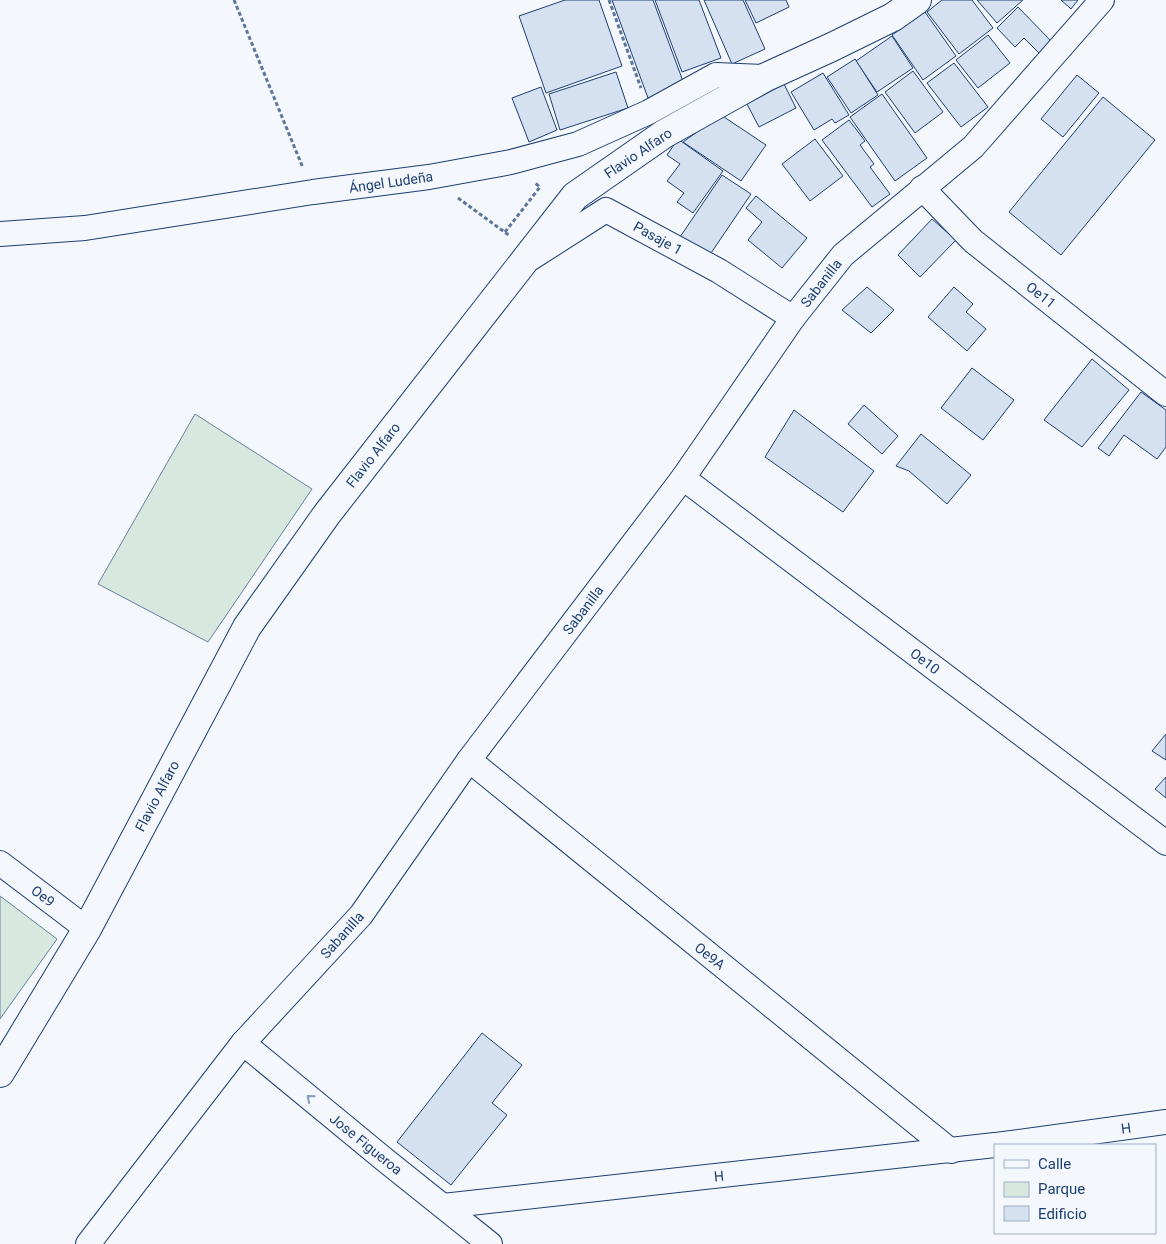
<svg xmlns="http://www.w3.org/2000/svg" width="1166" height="1244" viewBox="0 0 1166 1244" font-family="Roboto,sans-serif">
  <rect width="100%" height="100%" fill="#f4f7fb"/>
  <g fill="#d7e8df" stroke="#687fa3">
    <polygon points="195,414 312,489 208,642 98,584"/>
    <polygon points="0,896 57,939 0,1019"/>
  </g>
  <g fill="#d5e0f0" stroke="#1d3f73">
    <polygon points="565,0 599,0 622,66 546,93 519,16"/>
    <polygon points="612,0 653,0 684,84 648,98"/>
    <polygon points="655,0 699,0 721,58 682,72"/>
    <polygon points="704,0 743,0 765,49 732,64"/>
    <polygon points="745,0 786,0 789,7 756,23"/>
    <polygon points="942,0 972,0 993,28 959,54 927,12"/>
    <polygon points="977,0 1023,0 997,23"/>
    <polygon points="1061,0 1078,0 1071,9"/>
    <polygon points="1018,7 1051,41 1039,53 1024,38 1015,47 997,28"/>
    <polygon points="925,12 956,56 923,80 892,35"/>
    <polygon points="988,35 1010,63 978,88 956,60"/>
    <polygon points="892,36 913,68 877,92 856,61"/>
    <polygon points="855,59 878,95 851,113 827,77"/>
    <polygon points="954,63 988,107 961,127 927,83"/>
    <polygon points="913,71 943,112 915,133 885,92"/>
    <polygon points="616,72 628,108 560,130 549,94"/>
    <polygon points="823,73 849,115 835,123 832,119 814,130 791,92"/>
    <polygon points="1077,75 1099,93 1063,137 1041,119"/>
    <polygon points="784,84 796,108 759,127 747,104"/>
    <polygon points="541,87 557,130 529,142 512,98"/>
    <polygon points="882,94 927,158 895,181 850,117"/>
    <polygon points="1103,97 1155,140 1061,255 1009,212"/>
    <polygon points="721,115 766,145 741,181 683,142"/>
    <polygon points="849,120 865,141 860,145 874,164 870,167 890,194 872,207 822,140"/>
    <polygon points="678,139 723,171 693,213 677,202 684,193 667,181 680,164 667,155"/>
    <polygon points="815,139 843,176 810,201 782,164"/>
    <polygon points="722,175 751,194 709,256 680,237"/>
    <polygon points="756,196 807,238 782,268 748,240 762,222 746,208"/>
    <polygon points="932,219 956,240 920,277 898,255"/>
    <polygon points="867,287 894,310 871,333 842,310"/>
    <polygon points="954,287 973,304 966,312 986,329 967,351 928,317"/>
    <polygon points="1092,359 1129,390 1082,447 1044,420"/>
    <polygon points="972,368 1014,400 983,440 941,408"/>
    <polygon points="1141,392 1166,410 1166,447 1157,459 1124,435 1109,456 1098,448"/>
    <polygon points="864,405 898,436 882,454 848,424"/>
    <polygon points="794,410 874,471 843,512 765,457"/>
    <polygon points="921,434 971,475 947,504 909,471 896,466"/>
    <polygon points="1166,734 1166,760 1152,751"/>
    <polygon points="1166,777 1166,798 1155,789"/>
    <polygon points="482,1033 522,1065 492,1103 507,1115 451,1185 397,1142"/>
  </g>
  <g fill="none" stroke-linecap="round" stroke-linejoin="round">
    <g stroke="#1d3f73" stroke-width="26">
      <g id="street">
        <polyline points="922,188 973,241 1166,394"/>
        <polyline points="0,234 85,228 313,192 429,177 511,162 578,144 649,112 716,75 766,77"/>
        <polyline points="531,258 606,210 719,271 793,318"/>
        <polyline points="683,478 1166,843"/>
        <polyline points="469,760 951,1151"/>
        <polyline points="0,863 87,929"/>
        <polyline points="243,1043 385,1160 490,1244"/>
        <polyline points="996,1145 1166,1122"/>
        <polyline points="443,1206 995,1145"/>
        <polyline points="88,1244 243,1043 361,915 469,760 683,478 793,318 843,255 973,147 1102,0"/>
      </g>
    </g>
    <g stroke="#1d3f73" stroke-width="30">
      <polyline id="secondary" points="0,1073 87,929 247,627 327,514 575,196 664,134 766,77 832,47 893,17 917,0"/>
    </g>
    <g stroke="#5e769c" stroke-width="3" stroke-dasharray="4 2.5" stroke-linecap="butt">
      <polyline points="234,0 303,168"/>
      <polyline points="609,0 641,88"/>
      <polyline points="458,198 510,236"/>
      <polyline points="505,232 540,187 534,182"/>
    </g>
    <use href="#street" stroke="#f4f7fb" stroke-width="24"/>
    <use href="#secondary" stroke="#f4f7fb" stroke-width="28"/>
  </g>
  <defs><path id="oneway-chevron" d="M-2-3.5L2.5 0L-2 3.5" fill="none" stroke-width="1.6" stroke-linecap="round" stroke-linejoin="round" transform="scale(1.25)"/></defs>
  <use stroke="#889bb7" href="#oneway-chevron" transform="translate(310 1098) rotate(-140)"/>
  <g text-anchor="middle" stroke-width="4" stroke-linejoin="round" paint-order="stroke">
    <g font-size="14" fill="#1d3f73" stroke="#f4f7fb">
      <text transform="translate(638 153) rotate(-34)" y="5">Flavio Alfaro</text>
      <text transform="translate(391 182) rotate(-8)" y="5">Ángel Ludeña</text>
      <text transform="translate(658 238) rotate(29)" y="5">Pasaje 1</text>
      <text transform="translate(821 283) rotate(-52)" y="5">Sabanilla</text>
      <text transform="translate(1041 295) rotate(38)" y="5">Oe11</text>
      <text transform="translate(373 455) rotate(-52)" y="5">Flavio Alfaro</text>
      <text transform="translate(583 610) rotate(-53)" y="5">Sabanilla</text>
      <text transform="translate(925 661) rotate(37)" y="5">Oe10</text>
      <text transform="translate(157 796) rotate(-62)" y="5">Flavio Alfaro</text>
      <text transform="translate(43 896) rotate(37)" y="5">Oe9</text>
      <text transform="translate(342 935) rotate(-48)" y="5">Sabanilla</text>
      <text transform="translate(710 956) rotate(39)" y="5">Oe9A</text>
      <text transform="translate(1126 1128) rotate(-8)" y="5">H</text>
      <text transform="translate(366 1144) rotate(39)" y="5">Jose Figueroa</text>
      <text transform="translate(719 1176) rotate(-6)" y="5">H</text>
    </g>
  </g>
  <rect x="994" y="1144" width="162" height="90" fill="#f4f7fb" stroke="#9eadc5"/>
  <rect x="1004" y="1160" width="25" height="8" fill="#f4f7fb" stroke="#9eadc5"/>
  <text x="1038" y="1169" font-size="15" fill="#1d3f73">Calle</text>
  <rect x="1004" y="1182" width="25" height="15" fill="#d7e8df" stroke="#9eadc5"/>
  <text x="1038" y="1194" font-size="15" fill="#1d3f73">Parque</text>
  <rect x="1004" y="1206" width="25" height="15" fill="#d5e0f0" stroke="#9eadc5"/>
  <text x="1038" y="1219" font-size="15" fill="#1d3f73">Edificio</text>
</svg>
